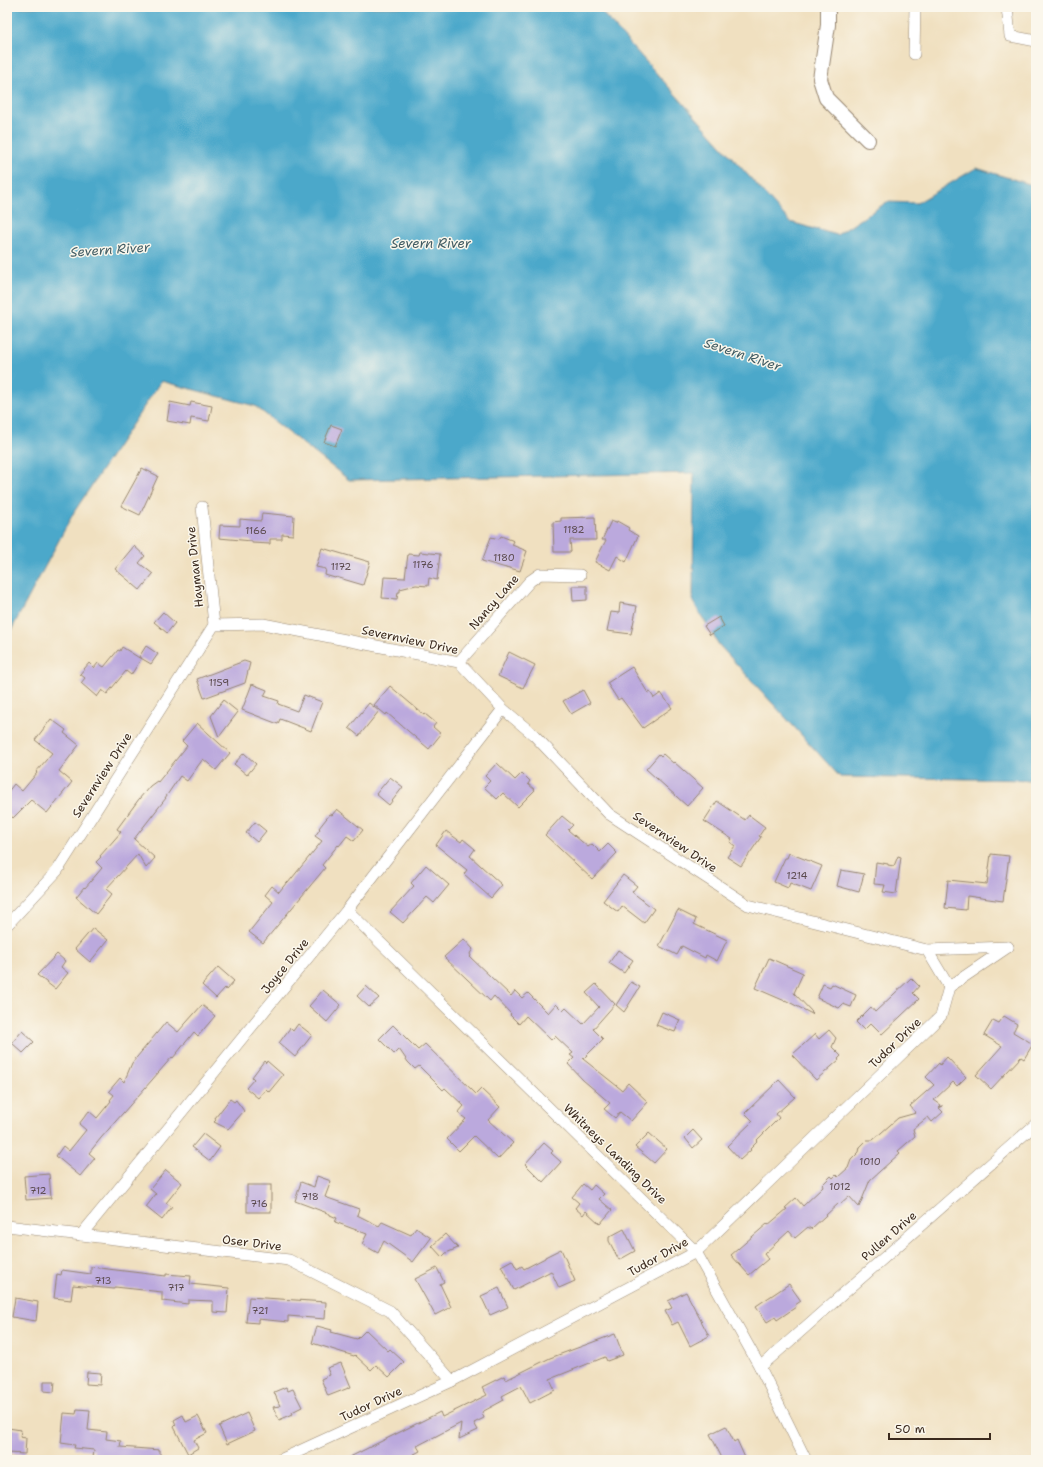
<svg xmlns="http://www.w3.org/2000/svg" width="1043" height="1467" viewBox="0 0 1043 1467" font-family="'Shantell Sans',sans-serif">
  <rect width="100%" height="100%" fill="#fbf7ec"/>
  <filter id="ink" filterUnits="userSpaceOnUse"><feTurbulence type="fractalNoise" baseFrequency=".025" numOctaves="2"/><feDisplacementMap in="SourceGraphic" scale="8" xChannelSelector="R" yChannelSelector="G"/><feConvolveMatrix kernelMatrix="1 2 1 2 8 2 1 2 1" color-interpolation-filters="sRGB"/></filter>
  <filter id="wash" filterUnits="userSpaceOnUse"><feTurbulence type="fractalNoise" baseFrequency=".012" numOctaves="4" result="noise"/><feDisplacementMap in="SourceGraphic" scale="16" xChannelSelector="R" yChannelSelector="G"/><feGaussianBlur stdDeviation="0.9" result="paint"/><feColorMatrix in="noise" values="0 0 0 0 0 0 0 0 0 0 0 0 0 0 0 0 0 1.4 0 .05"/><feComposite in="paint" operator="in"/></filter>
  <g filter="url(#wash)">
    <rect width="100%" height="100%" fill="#f0e0c0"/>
    <polygon fill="#4ba8ca" stroke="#436974" points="7,7 597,7 790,222 837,235 887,202 917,203 976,168 1036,186 1036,780 840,777 719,645 693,602 694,473 349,480 255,406 161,381 74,512 7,638"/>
    <g id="blocks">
      <g fill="#bba9dd">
        <polygon points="170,402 190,406 191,402 212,406 209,421 191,418 190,425 167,421"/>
        <polygon points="331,425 342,429 335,446 324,442"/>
        <polygon points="142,468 158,476 140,515 121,506"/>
        <polygon points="262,513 294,516 293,535 282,534 282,539 270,539 270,544 252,543 252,541 219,538 220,525 240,526 240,519 261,521"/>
        <polygon points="595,517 596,540 570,540 571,552 554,552 553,522 561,521 561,518"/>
        <polygon points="611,521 616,523 617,521 629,528 628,530 638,536 626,562 617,556 610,570 595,562 606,540 602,540"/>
        <polygon points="501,536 514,541 512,545 527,551 520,571 506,567 506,568 482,561 491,537 499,539"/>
        <polygon points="134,546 145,556 139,563 153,574 140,590 115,569"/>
        <polygon points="322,548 370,562 363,585 336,577 335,578 325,575 326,569 316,567"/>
        <polygon points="420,552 440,554 437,580 429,578 428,586 416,585 400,589 400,592 398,592 397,599 382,598 384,577 405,578 408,554 419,555"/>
        <polygon points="572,586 587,586 587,600 573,601"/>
        <polygon points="620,603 637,606 631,634 607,631 611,612 619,613"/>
        <polygon points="163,612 175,623 167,633 154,622"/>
        <polygon points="719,617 724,626 710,635 704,626"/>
        <polygon points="146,646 158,654 151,664 139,657"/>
        <polygon points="122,647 141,659 131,675 126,671 107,694 102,690 97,697 81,683 85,678 80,674 89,663 94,668 98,663 104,667 118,650 120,651"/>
        <polygon points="509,652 535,665 523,688 498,676"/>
        <polygon points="244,661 250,663 245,683 204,698 197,679"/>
        <polygon points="632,667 648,693 650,692 654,698 661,693 672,708 643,728 621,698 618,700 607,683"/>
        <polygon points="252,684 267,690 264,696 279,701 278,704 297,711 304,695 322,702 311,731 280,719 278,724 242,710"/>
        <polygon points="390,686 424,715 425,714 436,723 433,727 441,734 429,749 387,713 386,715 374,705"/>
        <polygon points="583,690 590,703 571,714 563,701"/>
        <polygon points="223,700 238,712 219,737 211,716"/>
        <polygon points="369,703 379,711 359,736 349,728"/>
        <polygon points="51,719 66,730 64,733 79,745 59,771 72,782 47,813 31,800 13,818 7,812 7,793 14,784 22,791 37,773 36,772 52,753 35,740"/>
        <polygon points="197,723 230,753 216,770 203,759 187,781 180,776 165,798 166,798 134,839 155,858 146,868 138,854 106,889 112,894 96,914 76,897 84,887 85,888 102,868 96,862 101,857 100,856 121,832 117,829 139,799 150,786 157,781 158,782 187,746 182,741"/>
        <polygon points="244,753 256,764 247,775 234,764"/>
        <polygon points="659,754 661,756 663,754 673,763 674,762 703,788 687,806 646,769"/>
        <polygon points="497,763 515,780 522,773 530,781 528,784 535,790 518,807 503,793 497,799 484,787 490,781 485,776"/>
        <polygon points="390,777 403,787 389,805 376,794"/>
        <polygon points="717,801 745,820 749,815 765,827 759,836 761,837 741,866 727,857 735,846 730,842 732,839 704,821"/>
        <polygon points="337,809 363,830 354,841 347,836 339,846 338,845 322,865 325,868 263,943 249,932 273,902 265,895 272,886 279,892 287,882 288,883 322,841 315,836 320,829 319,828 330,814 332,815"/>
        <polygon points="562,816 573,825 568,830 588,847 592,844 600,852 608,844 617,853 592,879 545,835"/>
        <polygon points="255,822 266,831 257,842 246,833"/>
        <polygon points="446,831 461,842 463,839 475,849 470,856 502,885 491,898 464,874 467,870 436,845"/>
        <polygon points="789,853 822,866 811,891 790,883 788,888 774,882 785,858 787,858"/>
        <polygon points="991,854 1009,856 1003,901 967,896 966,910 945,908 948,880 987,884"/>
        <polygon points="898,856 901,857 896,894 883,892 885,885 874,884 876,862 888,864 888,865 894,866"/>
        <polygon points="426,865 449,885 434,903 427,897 403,923 390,912 414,886 411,883"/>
        <polygon points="841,870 864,874 859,892 837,886"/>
        <polygon points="623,875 637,886 632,892 654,909 644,923 622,906 618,912 603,901"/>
        <polygon points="678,910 696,919 694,924 727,940 717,961 706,955 705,958 682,946 677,955 659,946"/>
        <polygon points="93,928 108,940 90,962 75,949"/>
        <polygon points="464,939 473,949 471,952 470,954 471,956 470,957 511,996 515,991 522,998 528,993 548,1013 556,1004 563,1011 566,1008 583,1024 599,1007 586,993 596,984 615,1004 593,1029 603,1039 583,1059 622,1090 628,1083 648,1102 631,1121 620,1112 615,1118 604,1109 610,1103 583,1080 568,1064 574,1058 570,1055 573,1053 555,1036 551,1040 526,1016 519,1024 510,1015 511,1014 494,996 490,1001 444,957"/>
        <polygon points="618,950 633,960 624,973 609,963"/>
        <polygon points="57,954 65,961 61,967 68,973 55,989 37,975"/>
        <polygon points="769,958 803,973 794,993 813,1013 812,1014 785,1000 785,1001 755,988"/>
        <polygon points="218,967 234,981 226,990 225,988 216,998 202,985"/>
        <polygon points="911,978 919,986 913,993 919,999 882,1034 871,1023 864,1030 856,1022 871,1007 875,1012"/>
        <polygon points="631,982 640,987 624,1012 616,1005"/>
        <polygon points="823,984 830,987 832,984 856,995 851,1007 843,1004 839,1008 817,998"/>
        <polygon points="366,986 379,998 369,1007 357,996"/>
        <polygon points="323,990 341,1005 327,1022 309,1006"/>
        <polygon points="202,1005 215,1016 198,1036 194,1032 173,1058 172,1057 152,1080 101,1138 89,1153 95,1158 80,1176 56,1156 63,1146 69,1151 86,1130 79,1124 89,1111 97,1118 111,1101 110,1100 114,1095 109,1091 120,1078 124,1082 132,1063 166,1022 178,1032"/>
        <polygon points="662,1012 680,1020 675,1032 656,1025"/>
        <polygon points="1004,1016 1017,1024 1013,1032 1033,1044 1024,1059 1021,1057 991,1089 976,1075 1002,1046 984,1035 993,1020 999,1023"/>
        <polygon points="298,1024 312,1035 295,1057 279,1043 290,1028 293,1031"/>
        <polygon points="393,1025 418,1050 425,1044 476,1094 481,1089 500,1107 488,1120 513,1143 498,1159 474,1136 459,1151 447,1139 466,1119 458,1113 464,1106 445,1088 443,1090 419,1066 415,1069 408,1062 399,1049 394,1054 379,1039"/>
        <polygon points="829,1030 836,1038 832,1047 841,1056 838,1059 839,1060 816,1080 792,1055 815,1034 819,1039"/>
        <polygon points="22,1031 34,1042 23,1053 12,1043"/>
        <polygon points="947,1057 966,1077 957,1086 953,1082 934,1100 941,1105 939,1107 943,1106 939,1108 943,1112 932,1122 928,1117 913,1129 915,1136 898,1151 900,1153 870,1180 859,1207 849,1196 840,1204 839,1203 811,1229 808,1227 795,1238 789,1231 764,1254 768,1259 749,1275 731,1255 767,1224 768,1225 787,1209 785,1208 796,1198 803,1206 823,1187 822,1185 831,1176 833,1178 836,1175 838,1177 848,1168 851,1160 859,1152 860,1147 867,1140 873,1140 898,1118 916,1113 910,1106 934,1085 926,1077 939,1063 940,1065"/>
        <polygon points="264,1061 266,1063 267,1061 283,1075 269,1092 266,1089 258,1098 246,1088 254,1079 252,1077"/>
        <polygon points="779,1080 795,1097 776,1114 779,1118 756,1141 757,1142 750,1149 751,1150 740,1160 727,1146 753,1121 745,1113"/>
        <polygon points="230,1099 234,1102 236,1100 244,1111 228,1129 214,1122 216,1120 215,1118"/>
        <polygon points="693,1130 702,1140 693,1148 685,1138"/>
        <polygon points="649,1133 667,1149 654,1163 635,1147"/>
        <polygon points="203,1134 220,1147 210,1161 192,1147"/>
        <polygon points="544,1143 553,1151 551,1153 561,1162 543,1182 525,1164"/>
        <polygon points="166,1170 182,1183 166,1203 172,1207 162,1220 146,1207 156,1194 150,1189"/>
        <polygon points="49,1174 51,1198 26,1200 24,1176"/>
        <polygon points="317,1176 331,1181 325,1197 359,1209 357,1215 379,1226 382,1222 411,1235 416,1228 431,1238 413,1262 384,1241 378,1253 362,1244 367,1234 335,1222 337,1218 330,1215 330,1214 295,1201 301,1182 314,1187"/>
        <polygon points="583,1184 590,1190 594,1185 604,1194 599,1199 612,1210 600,1224 586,1211 583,1215 575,1208 579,1203 572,1197"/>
        <rect x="247" y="1185" width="24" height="27"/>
        <polygon points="624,1229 635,1251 619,1260 609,1241 609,1237"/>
        <polygon points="445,1234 458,1248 446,1253 442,1257 432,1246"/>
        <polygon points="561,1249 575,1281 559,1288 551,1271 514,1290 501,1266 512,1260 517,1269 522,1266 524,1269 545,1258 545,1257"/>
        <polygon points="91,1267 166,1276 166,1274 191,1276 190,1284 229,1288 227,1313 213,1312 213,1301 188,1300 188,1304 162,1301 162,1292 115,1287 114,1289 73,1285 71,1300 54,1298 57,1274 61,1275 62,1270 91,1274"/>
        <polygon points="437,1268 444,1282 440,1284 451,1307 435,1315 415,1279"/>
        <polygon points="789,1284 801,1301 795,1305 796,1307 777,1320 775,1317 767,1322 756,1306"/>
        <polygon points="499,1288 508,1307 490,1315 481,1296"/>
        <polygon points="686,1292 709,1336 690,1346 678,1322 672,1325 665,1311 672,1308 668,1301"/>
        <polygon points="249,1297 326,1302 325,1319 288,1316 288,1322 258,1319 258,1323 246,1322"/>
        <polygon points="15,1298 38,1302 36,1321 12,1317"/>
        <polygon points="317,1326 332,1330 331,1332 357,1339 366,1330 388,1351 390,1349 404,1362 389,1377 376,1365 371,1370 355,1355 354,1356 312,1343"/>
        <polygon points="615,1334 623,1355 607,1361 605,1357 550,1379 555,1390 530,1403 521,1386 502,1396 504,1400 482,1412 484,1418 474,1423 478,1430 459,1439 461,1423 417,1446 420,1451 403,1460 344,1460 440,1412 442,1417 487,1395 482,1387 504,1376 506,1380 550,1358"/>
        <polygon points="341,1363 351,1387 328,1396 321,1379 330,1375 327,1368"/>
        <polygon points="87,1372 101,1373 100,1385 86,1384"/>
        <polygon points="44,1381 55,1381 54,1392 44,1391"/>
        <polygon points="286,1387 288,1391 293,1389 302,1407 292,1412 293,1414 279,1420 273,1407 280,1406 274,1392"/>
        <polygon points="77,1409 90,1410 88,1430 107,1432 106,1439 121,1441 120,1447 160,1450 160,1460 112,1460 93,1458 94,1450 74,1448 75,1445 61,1443 64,1413 76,1414"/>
        <polygon points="247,1413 255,1431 227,1444 219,1426"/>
        <polygon points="183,1415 186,1422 198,1416 207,1433 194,1440 198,1448 188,1454 174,1427 176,1425 174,1420"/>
        <polygon points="726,1426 734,1442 737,1440 746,1460 723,1460 710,1434"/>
        <polygon points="8,1428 21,1430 20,1437 26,1438 25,1454 7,1453"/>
      </g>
    </g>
  </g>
  <g filter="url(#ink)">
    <use href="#blocks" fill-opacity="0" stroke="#96856f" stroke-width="1"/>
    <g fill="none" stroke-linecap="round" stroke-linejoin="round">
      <g stroke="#96856f" stroke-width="12">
        <g id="minor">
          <polyline points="1007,7 1010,36 1036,41"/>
          <polyline points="914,54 915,7"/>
          <polyline points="202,507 214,625"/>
          <polyline points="459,662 530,581 540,574 580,575"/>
          <polyline points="347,910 696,1252 760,1367 806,1460"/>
          <polyline points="7,925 57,871 214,625 263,624 459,662 503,709 534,735 609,814 748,905 927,950 949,987"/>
          <polyline points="927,950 1008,947"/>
          <polyline points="7,1226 289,1260 390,1311 452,1381"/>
          <polyline points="81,1235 347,910 503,709"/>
          <polyline points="760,1367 1036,1124"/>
          <polyline points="280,1460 452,1381 696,1252 941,1016 949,987 1008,947"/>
        </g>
      </g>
      <g stroke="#96856f" stroke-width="16">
        <polyline id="tertiary" points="828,7 828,25 820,79 826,98 868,140"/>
      </g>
      <use href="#minor" stroke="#fff" stroke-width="11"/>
      <use href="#tertiary" stroke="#fff" stroke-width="14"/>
    </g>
  </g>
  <g text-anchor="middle" stroke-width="3" stroke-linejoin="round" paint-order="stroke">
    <g font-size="10" fill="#5b4a4e">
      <text x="574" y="533">1182</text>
      <text x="256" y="534">1166</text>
      <text x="504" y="561">1180</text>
      <text x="423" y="568">1176</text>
      <text x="341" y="570">1172</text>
      <text x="219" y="686">1159</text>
      <text x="797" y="879">1214</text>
      <text x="870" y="1165">1010</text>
      <text x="840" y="1190">1012</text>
      <text x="38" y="1194">712</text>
      <text x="310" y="1200">718</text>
      <text x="259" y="1207">716</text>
      <text x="103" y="1284">713</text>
      <text x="176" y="1291">717</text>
      <text x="260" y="1314">721</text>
    </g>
    <g font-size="12" fill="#3b2a1e" stroke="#fbf7ec">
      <text transform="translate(195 567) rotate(-96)" y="4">Hayman Drive</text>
      <text transform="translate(494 602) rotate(-49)" y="4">Nancy Lane</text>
      <text transform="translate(410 640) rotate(12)" y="4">Severnview Drive</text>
      <text transform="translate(102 775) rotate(-57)" y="4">Severnview Drive</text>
      <text transform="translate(675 842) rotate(34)" y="4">Severnview Drive</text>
      <text transform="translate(285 966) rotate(-51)" y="4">Joyce Drive</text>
      <text transform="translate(895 1043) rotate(-44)" y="4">Tudor Drive</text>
      <text transform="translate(615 1154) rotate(44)" y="4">Whitneys Landing Drive</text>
      <text transform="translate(889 1236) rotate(-41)" y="4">Pullen Drive</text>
      <text transform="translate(252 1243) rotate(7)" y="4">Oser Drive</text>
      <text transform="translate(658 1257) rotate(-29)" y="4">Tudor Drive</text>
      <text transform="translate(371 1404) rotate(-25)" y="4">Tudor Drive</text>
    </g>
    <g font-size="13" font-style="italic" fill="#415c63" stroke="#fbf7ec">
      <text x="431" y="248">Severn River</text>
      <text transform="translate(110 249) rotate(-4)" y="5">Severn River</text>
      <text transform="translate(743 354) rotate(18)" y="5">Severn River</text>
    </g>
  </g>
  <rect width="1043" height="1467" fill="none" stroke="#fbf7ec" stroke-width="24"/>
  <path d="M889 1433v6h101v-6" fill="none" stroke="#3b2a1e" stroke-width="2"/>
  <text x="895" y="1433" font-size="12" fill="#3b2a1e" stroke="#fbf7ec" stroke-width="3" paint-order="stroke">50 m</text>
</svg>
